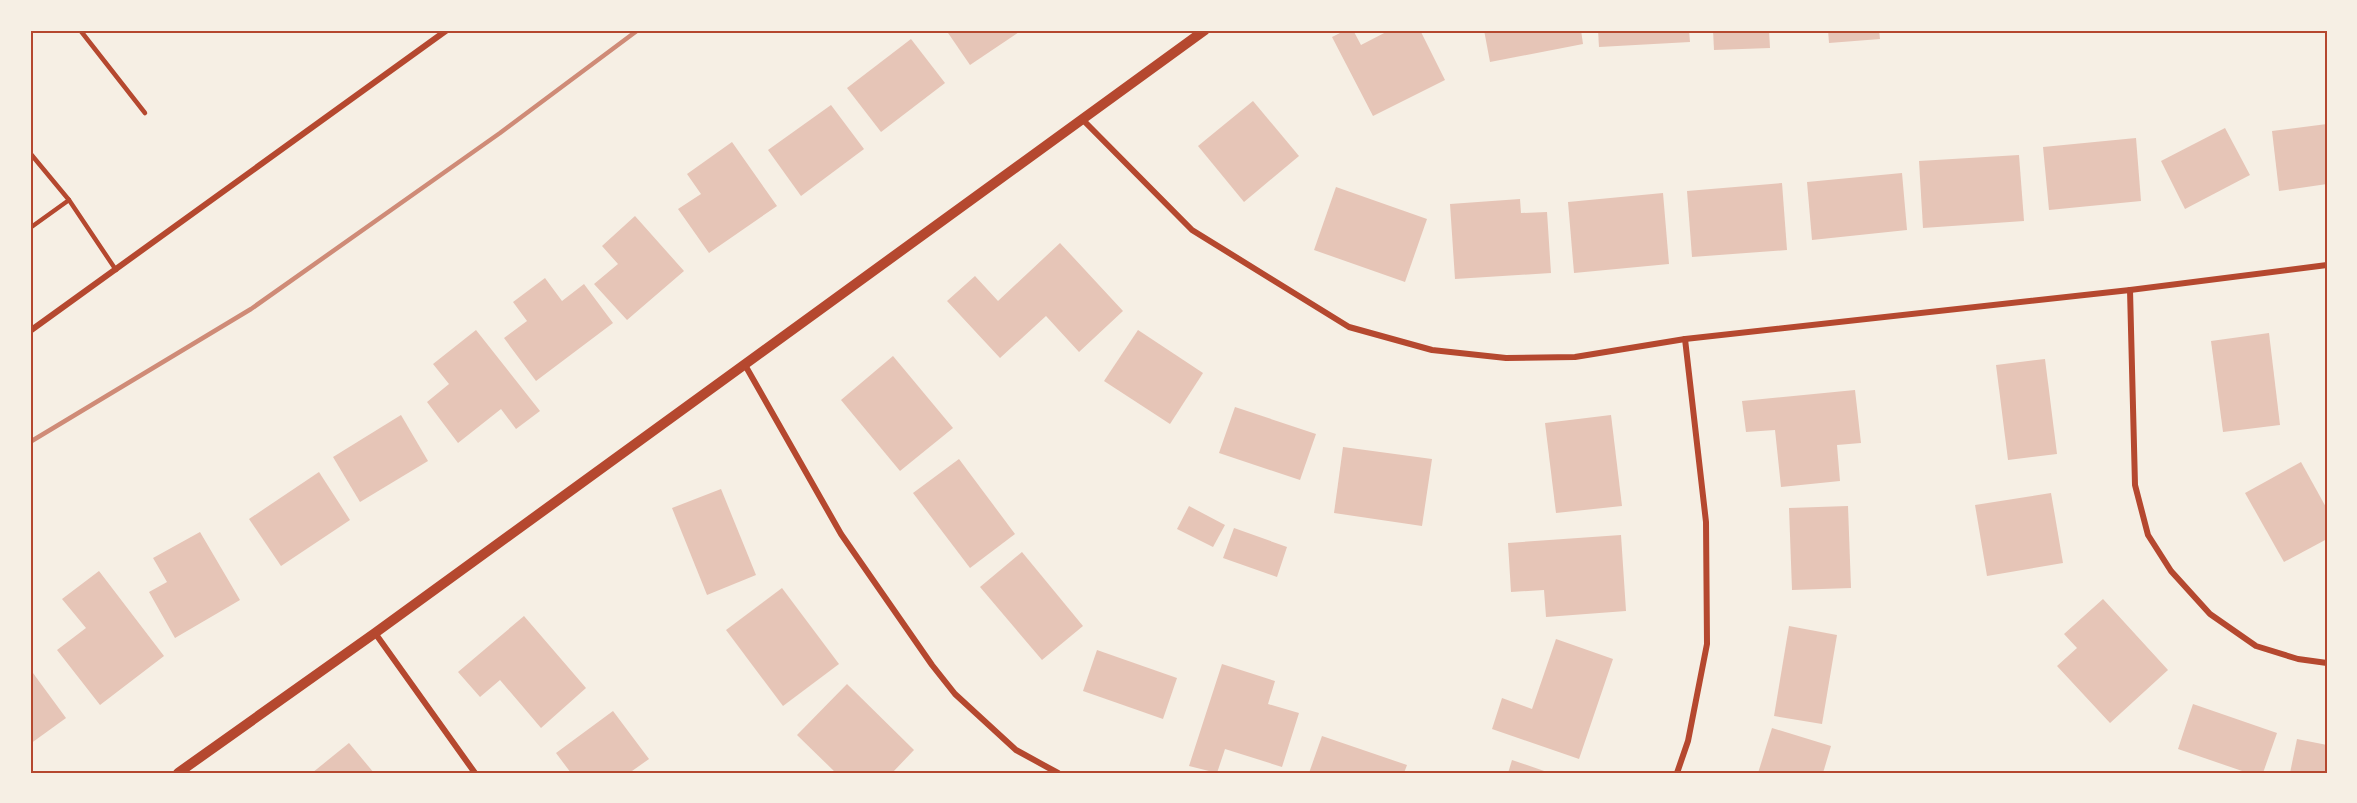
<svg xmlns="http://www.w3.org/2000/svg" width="2357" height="803" viewBox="0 0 2357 803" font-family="'Golos Text',sans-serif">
  <rect width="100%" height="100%" fill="#f6efe4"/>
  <g fill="#e6c5b7">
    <polygon points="946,30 1022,30 970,65"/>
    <polygon points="1346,30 1353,30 1361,45 1390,30 1420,30 1445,80 1373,116 1332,37"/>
    <polygon points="1484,30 1581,30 1583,44 1490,62"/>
    <polygon points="1598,30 1689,30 1690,42 1599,47"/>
    <polygon points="1713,30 1769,30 1770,48 1714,50"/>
    <polygon points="1828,30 1879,30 1880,39 1829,43"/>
    <polygon points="911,39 945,83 881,132 847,88"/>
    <polygon points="1253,101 1299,156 1244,202 1198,146"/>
    <polygon points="831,105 864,149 801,196 768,150"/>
    <polygon points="2327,124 2327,184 2279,191 2272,131"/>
    <polygon points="2225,128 2250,175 2185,209 2161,161"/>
    <polygon points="2136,138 2141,201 2049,210 2043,147"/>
    <polygon points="732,142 777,206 709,253 678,209 701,194 687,174"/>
    <polygon points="2019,155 2024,221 1923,228 1919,161"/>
    <polygon points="1902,173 1907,230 1812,240 1807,182"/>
    <polygon points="1782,183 1787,250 1692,257 1687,191"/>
    <polygon points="1336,187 1427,219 1405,282 1314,250"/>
    <polygon points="1663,193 1669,264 1574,273 1568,202"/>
    <polygon points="1520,199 1521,213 1547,212 1551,273 1455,279 1450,204"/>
    <polygon points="635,216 684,271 627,320 594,284 618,264 602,246"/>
    <polygon points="1060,243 1123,311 1079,352 1046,316 1000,358 947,301 975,276 998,301"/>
    <polygon points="545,278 562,301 584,284 613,323 536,381 504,338 527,321 513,302"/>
    <polygon points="476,330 540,411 516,429 501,409 458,443 427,402 449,384 433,364"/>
    <polygon points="1138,330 1203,373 1170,424 1104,381"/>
    <polygon points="2269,333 2280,425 2223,432 2211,341"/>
    <polygon points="893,356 953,428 900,471 841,400"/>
    <polygon points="2045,359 2057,454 2008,460 1996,365"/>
    <polygon points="1855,390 1861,443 1837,445 1840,481 1781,487 1775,430 1746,432 1742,401"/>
    <polygon points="1235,407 1316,434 1300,480 1219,453"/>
    <polygon points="401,415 428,461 360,502 333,457"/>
    <polygon points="1611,415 1622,506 1556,513 1545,423"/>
    <polygon points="1343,447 1432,459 1422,526 1334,513"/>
    <polygon points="959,459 1015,534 970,568 913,493"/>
    <polygon points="2301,462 2327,509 2327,539 2284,562 2245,493"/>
    <polygon points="319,472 350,520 281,566 249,519"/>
    <polygon points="721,489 756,575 707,595 672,508"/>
    <polygon points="2051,493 2063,563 1987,576 1975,505"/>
    <polygon points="1189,506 1225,525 1213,547 1177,529"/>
    <polygon points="1848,506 1851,588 1792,590 1789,508"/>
    <polygon points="1234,528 1287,547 1277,577 1223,558"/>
    <polygon points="200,532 240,600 175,638 149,592 167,582 153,558"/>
    <polygon points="1621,535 1626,611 1546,617 1544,590 1511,592 1508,543"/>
    <polygon points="1022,552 1083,626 1042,660 980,587"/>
    <polygon points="99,571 164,656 100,705 57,650 86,628 62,599"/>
    <polygon points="782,588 839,664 783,706 726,630"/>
    <polygon points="2103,599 2168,670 2110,723 2057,666 2077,648 2064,634"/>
    <polygon points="524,616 586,688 541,728 500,680 480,697 458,672"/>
    <polygon points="1789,626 1837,635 1822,724 1774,716"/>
    <polygon points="1556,639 1613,659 1579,759 1492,729 1502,698 1532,709"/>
    <polygon points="1097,650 1177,678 1163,719 1083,691"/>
    <polygon points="1222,664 1275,681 1268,704 1299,713 1282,767 1225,749 1217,773 1189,766"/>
    <polygon points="30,669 66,718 30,744"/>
    <polygon points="847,684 914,750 892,773 836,773 797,735"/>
    <polygon points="2193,704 2277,733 2263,773 2248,773 2178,749"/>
    <polygon points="613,711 649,759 632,771 633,773 571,773 556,753"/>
    <polygon points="1772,728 1831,746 1823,773 1758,773"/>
    <polygon points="1322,736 1407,765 1404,773 1309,773"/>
    <polygon points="2297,739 2327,745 2327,773 2290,773"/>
    <polygon points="349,743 374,773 312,773"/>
    <polygon points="1512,760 1550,773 1508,773"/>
  </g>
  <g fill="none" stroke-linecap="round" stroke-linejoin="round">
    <g stroke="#b5482f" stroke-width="4.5">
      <polyline points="80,30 145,113"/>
      <polyline points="30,153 69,200 116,270"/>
      <polyline points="30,228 69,200"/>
    </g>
    <g stroke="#b5482f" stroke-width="6">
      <polyline points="1082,119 1192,230 1349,327 1432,350 1506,358 1575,357 1685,339 2130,290 2327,265"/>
      <polyline points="2130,290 2135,485 2148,535 2171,571 2210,614 2256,646 2298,659 2327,663"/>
      <polyline points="30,331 447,30"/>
      <polyline points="745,365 841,534 932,665 955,694 1016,750 1058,773"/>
      <polyline points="375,633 475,773"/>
      <polyline points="1677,773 1688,741 1707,644 1706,522 1685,339"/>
    </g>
    <polyline stroke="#b5482f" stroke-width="10" points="178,773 375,633 1205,30"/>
    <polyline stroke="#cf8b77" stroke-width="4.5" points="30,442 251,309 500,133 638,30"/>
  </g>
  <rect width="2357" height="803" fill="none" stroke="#f6efe4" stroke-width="63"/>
  <rect x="32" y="32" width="2294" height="740" fill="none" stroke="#b5482f" stroke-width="2"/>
</svg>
